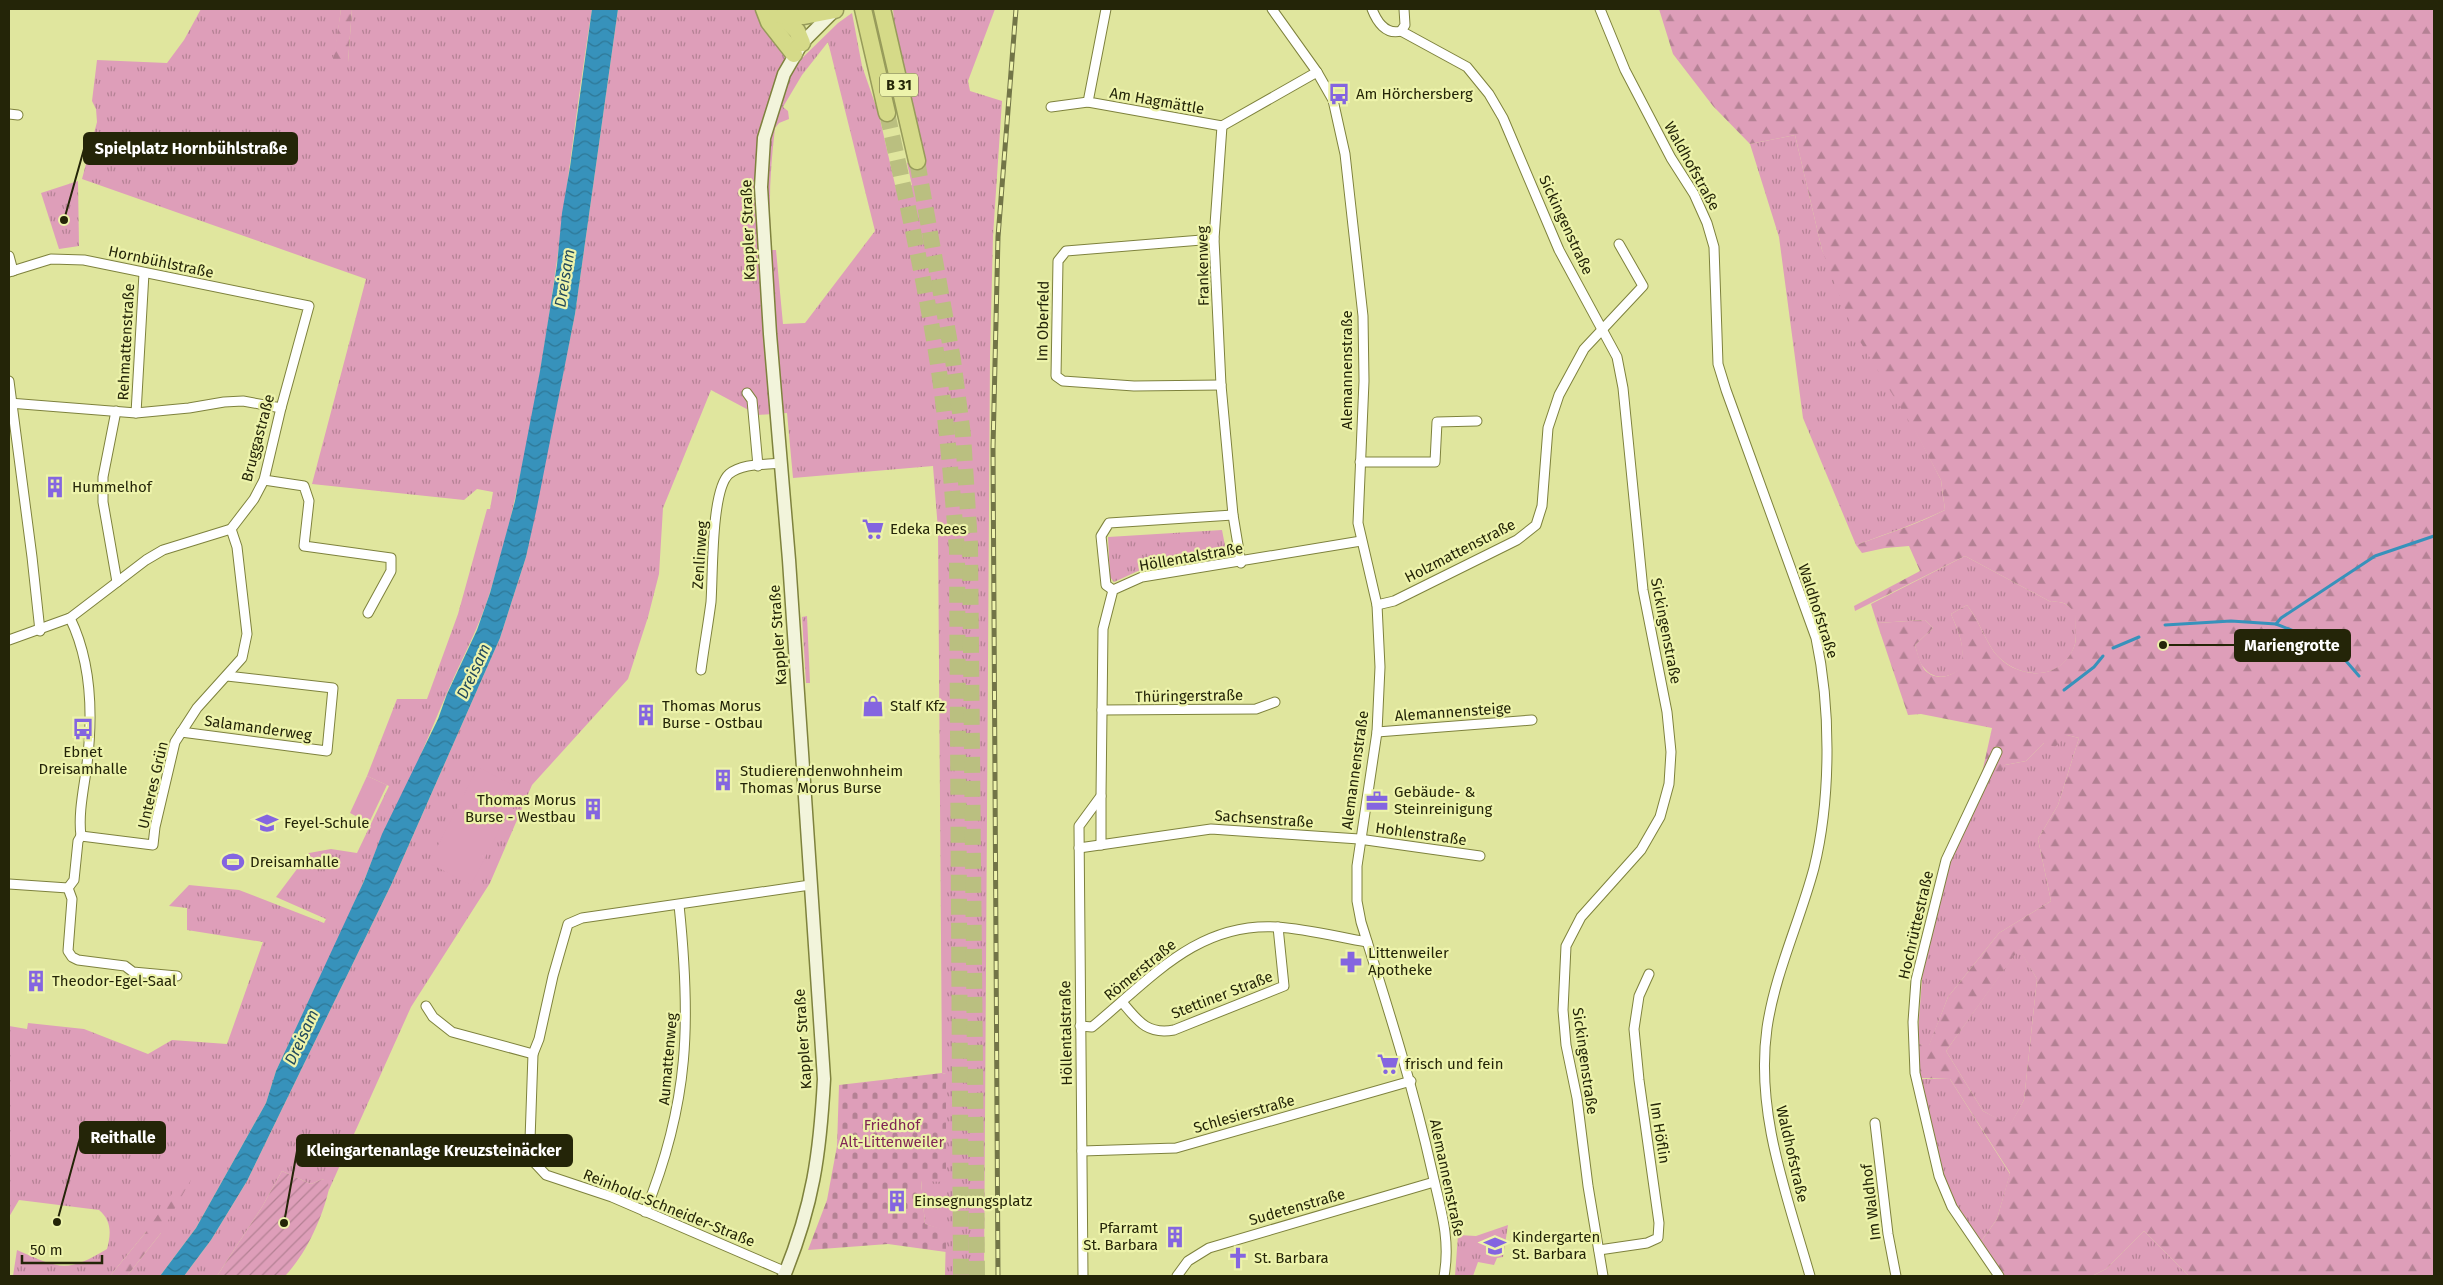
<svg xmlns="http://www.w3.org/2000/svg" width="2443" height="1285" viewBox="0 0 2443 1285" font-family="'Fira Sans',sans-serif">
  <defs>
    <pattern id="grass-tufts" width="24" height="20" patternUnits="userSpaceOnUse" patternTransform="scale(1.25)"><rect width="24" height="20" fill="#de9eb9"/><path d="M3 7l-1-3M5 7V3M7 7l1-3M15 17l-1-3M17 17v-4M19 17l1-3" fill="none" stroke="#b48194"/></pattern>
    <pattern id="forest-firs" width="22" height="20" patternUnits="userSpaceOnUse" patternTransform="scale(1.25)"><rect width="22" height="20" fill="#de9eb9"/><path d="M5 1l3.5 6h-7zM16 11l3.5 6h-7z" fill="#b48194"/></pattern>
    <pattern id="cemetery-stones" width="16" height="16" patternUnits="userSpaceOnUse" patternTransform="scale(1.25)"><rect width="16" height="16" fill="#de9eb9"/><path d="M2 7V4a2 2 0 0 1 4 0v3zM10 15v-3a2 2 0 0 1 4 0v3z" fill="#b48194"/></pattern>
    <pattern id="garden-furrows" width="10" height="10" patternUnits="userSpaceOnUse" patternTransform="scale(1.25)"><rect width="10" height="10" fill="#de9eb9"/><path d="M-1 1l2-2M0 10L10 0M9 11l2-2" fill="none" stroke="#b48194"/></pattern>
    <pattern id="water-waves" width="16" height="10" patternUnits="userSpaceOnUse" patternTransform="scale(1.25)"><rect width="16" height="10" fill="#3792bb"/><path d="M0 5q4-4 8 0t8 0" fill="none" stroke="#2e7796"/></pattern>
  </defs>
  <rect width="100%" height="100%" fill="#e0e69e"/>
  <g fill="url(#grass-tufts)" fill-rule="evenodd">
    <path d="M201 9H341L334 62H348L352 9H592C561 202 548 401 491 589 480 626 462 658 447 693 433 725 420 758 405 791 398 806 388 820 382 836 375 851 370 867 363 883 336 946 305 1008 276 1071L266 1103 196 1228 160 1276H127L161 1233 146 1232 110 1276H13L17 1250C59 1268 66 1274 107 1249 111 1234 112 1221 99 1210L19 1200 9 1217V1026L27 1029 28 1023 84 1029 148 1054 172 1040 227 1044 263 942 187 930V908L169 906 189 885 239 890 324 923 326 919 276 897 309 853 331 849 357 853 389 786 367 776 397 699H427L458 614 487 509H490L493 492 477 489 464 500 312 484 366 279 82 179 97 122 96 109 92 101 97 60 167 63 184 40Z"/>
    <path d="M618 9H754L795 65 838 23 852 13 862 66 879 115 896 189 912 185 907 163 925 159 896 47 893 9H995L968 81 970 91 1002 101 993 236 990 357 984 1276H945L946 1231 925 1224 921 1180 946 1181V1074L942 1073 938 530 933 466 793 478 787 413 758 415 711 390 663 508 659 574 648 617 628 679 532 785 490 883 411 1007 328 1192 329 1189 323 1179 311 1184 282 1171 262 1207 217 1276H184L211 1240 247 1181 392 883 500 638 526 557 575 314ZM828 42 875 231 805 323 783 324 776 250H772C768 208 770 170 775 128L779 123 789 119 788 111 783 107 802 75Z"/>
    <path d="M1795 135 1822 250 1941 480 1945 510C1916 524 1886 534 1856 545L1803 418 1779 237 1750 144Z"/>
    <polygon points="78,181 79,246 59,249 41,193"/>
    <polygon points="1222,530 1227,556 1138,571 1114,582 1110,577 1108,537"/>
    <path d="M1965 556 2051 602C2064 601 2067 604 2076 613 2075 623 2077 635 2075 644 2063 683 2016 680 1994 652 1984 637 1978 619 1967 605L1951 614C1959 633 1966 647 1961 668 1951 678 1934 681 1924 668 1919 663 1917 652 1915 645L1933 628 1925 620 1877 623 1871 604Z"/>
    <polygon points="807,616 810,683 806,683 802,617"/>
    <polygon points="2067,735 2079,738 2058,805 2038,839 2051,901 1999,933 1948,997 1929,1046 1917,1044 1923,967 1950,856 1989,778 2005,765 2026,761 2044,743"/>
    <polygon points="2019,948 2037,979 2024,1100 2010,1126 1983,1111 1946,1051"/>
    <polygon points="1920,1079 1950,1079 2010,1174 1997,1219 1980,1243 1957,1207 1945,1180"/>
    <polygon points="1508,1225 1503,1257 1497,1258 1494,1265 1478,1262 1473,1276 1455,1276 1458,1235 1476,1236"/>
    <polygon points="2144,1231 2189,1276 2092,1276 2106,1269"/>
  </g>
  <g fill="url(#forest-firs)" fill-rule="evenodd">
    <polygon points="341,9 352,9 348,62 333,62"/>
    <path d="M1659 9H2434V1276H2189L2144 1231 2106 1269 2092 1276H2005L1980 1243 1997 1219 2010 1173 1950 1079 1920 1078 1917 1044 1929 1045 1948 997 1999 933 2051 901 2038 839 2058 805 2079 738 2067 735 2055 747 2044 743 2026 761 2005 765 1997 780 1982 773 1992 728 1921 714 1908 715 1877 623 1925 620 1933 628 1915 645C1917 652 1920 663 1924 669 1934 681 1950 678 1960 668 1966 647 1959 633 1951 614L1967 605C1978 619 1984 637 1994 652 2016 680 2062 683 2075 644 2077 635 2075 623 2075 614 2068 604 2064 601 2051 602L1965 556 1855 611 1854 606 1920 571 1909 546 1885 548 1862 553 1856 545C1886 534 1916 525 1945 510L1941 480 1916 433 1853 330 1822 250 1795 135 1750 144 1713 106 1673 54ZM2019 949 2037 979 2024 1100 2010 1125 1983 1111 1946 1051Z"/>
    <polygon points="184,1176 192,1178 161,1233 127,1276 110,1276 146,1232"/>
  </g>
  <polygon fill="url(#cemetery-stones)" points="942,1073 946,1074 946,1182 921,1181 925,1224 946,1230 946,1252 888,1244 808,1250 827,1200 837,1146 839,1085"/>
  <path fill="url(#garden-furrows)" d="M282 1171 311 1184 323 1179 328 1183 329 1189C322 1219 306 1254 285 1276H217L262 1207Z"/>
  <g fill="#de9eb9">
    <polygon points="478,767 520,789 471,885 429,863"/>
    <polygon points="367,776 387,785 369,823 350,813"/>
  </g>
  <polygon fill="url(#water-waves)" points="592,9 618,9 575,314 537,507 526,557 500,638 392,883 247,1181 211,1240 184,1276 160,1276 196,1228 266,1103 276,1071 364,881 382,834 438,719 447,694 477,630 490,593 515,501 540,371 557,265 562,213 570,167"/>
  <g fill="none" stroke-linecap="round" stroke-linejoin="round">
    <g stroke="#3792bb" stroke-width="3">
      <polyline points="2276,624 2334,647 2359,676"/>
      <polyline points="2165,625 2231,621 2276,624 2281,618 2375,556 2434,536"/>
      <polyline points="2113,648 2139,637"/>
      <polyline points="2064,690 2094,667 2103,656"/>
    </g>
    <g stroke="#babf80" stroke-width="16" stroke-dasharray="16 8" stroke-linecap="butt">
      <path d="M887 113C905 194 924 276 937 358 947 422 952 486 957 550L961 1276"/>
      <polyline points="917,161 953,360 963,435 970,544 977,1276"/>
    </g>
    <g stroke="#7e823d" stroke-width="11">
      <g id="street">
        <polyline points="1106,9 1088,102 1222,126"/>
        <path d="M1272 9 1317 72 1333 100 1345 154 1363 316 1364 381 1358 523 1377 605 1380 667 1377 732 1357 866V901L1361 922C1387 1005 1413 1086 1432 1171 1440 1207 1451 1239 1444 1276"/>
        <path d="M1372 9C1377 22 1386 35 1401 31"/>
        <path d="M1600 9 1625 70 1671 158 1694 194 1707 223 1714 247 1718 364 1726 390 1816 638C1831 708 1831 799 1814 868 1800 921 1775 973 1767 1028 1755 1113 1787 1195 1810 1276"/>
        <polyline points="1401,31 1467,67 1489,94 1503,118 1559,250 1617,357 1623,388 1643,590 1667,712 1671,752 1669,784 1660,817 1641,850 1581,917 1566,946 1563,1010 1566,1045 1577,1098 1588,1186 1603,1276"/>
        <polyline points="1401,31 1405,25 1404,9"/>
        <polyline points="1051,107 1088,102"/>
        <polyline points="9,114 18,115"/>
        <polyline points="1222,126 1214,239 1221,385 1233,515 1241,563"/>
        <polyline points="1222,126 1317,72"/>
        <polyline points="1214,239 1066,251 1058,261 1056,376 1063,381 1134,386 1221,385"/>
        <polyline points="9,256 13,271"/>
        <polyline points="9,272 51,259 84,260 309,306 281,408 264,480 254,499 231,529 163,550 146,560 70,618 9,640"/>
        <polyline points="9,381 32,557 40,631"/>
        <polyline points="747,393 752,400 758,466"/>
        <polyline points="9,403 136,413 189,408 224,402 243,401 281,408"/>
        <polyline points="116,411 103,477 103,502 117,582"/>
        <polyline points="136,413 144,273"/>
        <polyline points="1360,462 1435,462 1437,422 1477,421"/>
        <polyline points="264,480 304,486 309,501 304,546 391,558 391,571 368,613"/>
        <polyline points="1113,590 1106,585 1101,536 1109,523 1233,515"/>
        <polyline points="1377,605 1394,601 1517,540 1536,525 1542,506 1548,428 1559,395 1584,349 1643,286 1619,244"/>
        <path d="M70 618C92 663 93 715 87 764 84 788 78 813 81 836"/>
        <path d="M701 670C704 647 708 625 711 602 713 575 711 490 729 474 743 463 764 465 781 463"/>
        <polyline points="1102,710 1256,709 1275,702"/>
        <polyline points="181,732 327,751 333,688 227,676"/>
        <polyline points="1377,732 1532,720"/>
        <polyline points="1997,752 1946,860 1916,980 1913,1022 1915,1073 1939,1176 1952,1207 1999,1276"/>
        <polyline points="1101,796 1101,845"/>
        <polyline points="81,836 153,845 155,827 175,742 197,708 242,658 247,634 237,547 231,529"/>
        <polyline points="1079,848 1211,829 1359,839 1480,856"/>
        <polyline points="9,884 68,888"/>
        <polyline points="68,888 72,899 68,951 72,957 78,960 125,966 133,972 177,976"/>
        <polyline points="68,888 74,880 78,841 81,836"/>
        <path d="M1122 1002C1138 1021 1147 1035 1174 1030L1284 986 1278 927"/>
        <polyline points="426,1006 433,1017 452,1032 533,1054"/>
        <path d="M1080 1026 1092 1027C1150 980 1196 922 1277 927 1307 929 1338 937 1367 942"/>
        <polyline points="1875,1123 1888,1234 1896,1276"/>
        <polyline points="1082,1151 1176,1148 1411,1081"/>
        <path d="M645 1212C690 1102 691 1020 679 905"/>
        <polyline points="1599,1250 1647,1243 1658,1238 1659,1223 1639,1080 1634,1029 1639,996 1649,974"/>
        <polyline points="786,1272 612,1197 546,1175 532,1160 530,1140 533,1054 539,1039 553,976 568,924 582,918 810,885"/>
        <polyline points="1083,1276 1079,826 1101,796 1103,629 1113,590 1142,577 1361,541"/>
        <polyline points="1177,1276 1188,1261 1209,1248 1434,1182"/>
      </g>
    </g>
    <g stroke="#7e823d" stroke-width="15">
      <path id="secondary" d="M784 1276C813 1205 820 1154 824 1079L789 560 770 334 761 187 764 138 784 74 802 43 835 10"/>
    </g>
    <g stroke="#979b5b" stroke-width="19">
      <g id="highway">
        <polyline points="764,9 769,22 794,54"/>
        <polyline points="863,9 887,113"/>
        <polyline points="882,9 917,161"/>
        <polyline points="777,12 797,31 802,43"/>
        <polyline points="783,16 804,16 835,10"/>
      </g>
    </g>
    <use href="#street" stroke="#fff" stroke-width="9"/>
    <use href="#secondary" stroke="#f2f4db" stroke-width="12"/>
    <use href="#highway" stroke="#d5da88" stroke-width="16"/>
    <g stroke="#727547" stroke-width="5">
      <polyline id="rail" points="998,1276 993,448 998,237 1016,9"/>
    </g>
    <use href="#rail" stroke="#edf3ab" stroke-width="3" stroke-dasharray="9" stroke-linecap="butt"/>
  </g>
  <defs>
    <g id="bus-bare" transform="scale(1.725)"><path d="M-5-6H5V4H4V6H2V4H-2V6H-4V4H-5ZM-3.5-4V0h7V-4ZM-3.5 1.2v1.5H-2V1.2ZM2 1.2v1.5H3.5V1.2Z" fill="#8465e0" stroke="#edf3ab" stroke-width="2.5" paint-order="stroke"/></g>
    <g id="building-bare" transform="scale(1.725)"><path d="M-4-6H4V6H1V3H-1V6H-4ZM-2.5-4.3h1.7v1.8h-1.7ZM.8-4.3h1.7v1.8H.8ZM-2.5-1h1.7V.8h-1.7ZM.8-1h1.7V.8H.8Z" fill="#8465e0" stroke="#edf3ab" stroke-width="2.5" paint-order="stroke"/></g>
    <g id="supermarket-bare" transform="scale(1.725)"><path d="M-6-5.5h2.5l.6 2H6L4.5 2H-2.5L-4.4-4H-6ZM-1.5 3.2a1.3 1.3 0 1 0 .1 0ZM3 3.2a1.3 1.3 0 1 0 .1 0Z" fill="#8465e0" stroke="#edf3ab" stroke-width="2.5" paint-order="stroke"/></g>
    <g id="shop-bare" transform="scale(1.725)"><path d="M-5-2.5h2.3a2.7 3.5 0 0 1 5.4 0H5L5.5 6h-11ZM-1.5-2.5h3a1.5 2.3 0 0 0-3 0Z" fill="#8465e0" stroke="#edf3ab" stroke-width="2.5" paint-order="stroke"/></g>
    <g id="office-bare" transform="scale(1.725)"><path d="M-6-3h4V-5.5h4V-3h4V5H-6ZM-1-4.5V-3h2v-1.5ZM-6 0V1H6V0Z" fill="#8465e0" stroke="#edf3ab" stroke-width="2.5" paint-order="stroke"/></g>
    <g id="school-bare" transform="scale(1.725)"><path d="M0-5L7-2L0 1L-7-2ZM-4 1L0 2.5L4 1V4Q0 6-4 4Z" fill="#8465e0" stroke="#edf3ab" stroke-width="2.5" paint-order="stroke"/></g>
    <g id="stadium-bare" transform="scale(1.725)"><path d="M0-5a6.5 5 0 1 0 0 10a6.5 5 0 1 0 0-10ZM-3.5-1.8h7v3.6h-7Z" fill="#8465e0" stroke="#edf3ab" stroke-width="2.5" paint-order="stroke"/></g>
    <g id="pharmacy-bare" transform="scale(1.725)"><path d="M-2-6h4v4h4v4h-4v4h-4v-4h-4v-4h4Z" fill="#8465e0" stroke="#edf3ab" stroke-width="2.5" paint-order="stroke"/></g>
    <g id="church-bare" transform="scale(1.725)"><path d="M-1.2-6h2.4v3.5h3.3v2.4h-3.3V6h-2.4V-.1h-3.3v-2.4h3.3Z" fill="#8465e0" stroke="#edf3ab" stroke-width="2.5" paint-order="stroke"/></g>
  </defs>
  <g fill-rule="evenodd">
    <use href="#bus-bare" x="1339" y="94"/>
    <use href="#building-bare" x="55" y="487"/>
    <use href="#supermarket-bare" x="873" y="529"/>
    <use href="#shop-bare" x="873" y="706"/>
    <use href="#building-bare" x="646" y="715"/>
    <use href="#bus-bare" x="83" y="729"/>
    <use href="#building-bare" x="723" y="780"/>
    <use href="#office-bare" x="1377" y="801"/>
    <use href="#building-bare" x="593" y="809"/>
    <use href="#school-bare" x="267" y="823"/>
    <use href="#stadium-bare" x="233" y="862"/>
    <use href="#pharmacy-bare" x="1351" y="962"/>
    <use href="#building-bare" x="36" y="981"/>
    <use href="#supermarket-bare" x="1388" y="1064"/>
    <use href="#building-bare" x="897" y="1201"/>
    <use href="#building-bare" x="1175" y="1237"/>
    <use href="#school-bare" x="1495" y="1246"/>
    <use href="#church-bare" x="1238" y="1258"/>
  </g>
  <g text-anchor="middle" stroke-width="4.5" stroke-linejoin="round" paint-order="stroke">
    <rect fill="#edf3ab" stroke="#606339" stroke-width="1" x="880" y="73.5" width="38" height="23" rx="4"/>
    <g font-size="14" font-weight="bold" fill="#242508">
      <text x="899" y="90">B 31</text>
    </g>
    <g font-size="15" fill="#242508" stroke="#edf3ab" text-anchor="start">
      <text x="1356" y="99">Am Hörchersberg</text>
      <text x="72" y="492">Hummelhof</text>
      <text x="890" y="534">Edeka Rees</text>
      <text x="662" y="711">Thomas Morus<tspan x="662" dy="17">Burse - Ostbau</tspan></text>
      <text x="890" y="711">Stalf Kfz</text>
      <text x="83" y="757" text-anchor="middle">Ebnet<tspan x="83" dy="17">Dreisamhalle</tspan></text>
      <text x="740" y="776">Studierendenwohnheim<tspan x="740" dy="17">Thomas Morus Burse</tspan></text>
      <text x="1394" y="797">Gebäude- &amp;<tspan x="1394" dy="17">Steinreinigung</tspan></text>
      <text x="576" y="805" text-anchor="end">Thomas Morus<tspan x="576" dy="17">Burse - Westbau</tspan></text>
      <text x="284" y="828">Feyel-Schule</text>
      <text x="250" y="867">Dreisamhalle</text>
      <text x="1368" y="958">Littenweiler<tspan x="1368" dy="17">Apotheke</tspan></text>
      <text x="52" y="986">Theodor-Egel-Saal</text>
      <text x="1405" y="1069">frisch und fein</text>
      <text x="914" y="1206">Einsegnungsplatz</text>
      <text x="1158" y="1233" text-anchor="end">Pfarramt<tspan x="1158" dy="17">St. Barbara</tspan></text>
      <text x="1512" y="1242">Kindergarten<tspan x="1512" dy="17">St. Barbara</tspan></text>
      <text x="1254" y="1263">St. Barbara</text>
    </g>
    <g font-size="15" fill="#242508" stroke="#edf3ab">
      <text transform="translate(1157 101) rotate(10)" y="5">Am Hagmättle</text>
      <text transform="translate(1692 166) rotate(61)" y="5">Waldhofstraße</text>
      <text transform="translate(1566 225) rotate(65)" y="5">Sickingenstraße</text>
      <text transform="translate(748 230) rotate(-92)" y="5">Kappler Straße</text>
      <text transform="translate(161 262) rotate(12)" y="5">Hornbühlstraße</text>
      <text transform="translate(1203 266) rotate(-91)" y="5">Frankenweg</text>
      <text transform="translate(1043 321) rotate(-89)" y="5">Im Oberfeld</text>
      <text transform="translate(126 342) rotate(-87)" y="5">Rehmattenstraße</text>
      <text transform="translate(1347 370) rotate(-90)" y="5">Alemannenstraße</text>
      <text transform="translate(258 438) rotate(-75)" y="5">Bruggastraße</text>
      <text transform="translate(1460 551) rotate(-27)" y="5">Holzmattenstraße</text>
      <text transform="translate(700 555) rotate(-86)" y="5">Zenlinweg</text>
      <text transform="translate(1191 557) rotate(-10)" y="5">Höllentalstraße</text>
      <text transform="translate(1818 611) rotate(72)" y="5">Waldhofstraße</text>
      <text transform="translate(1666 631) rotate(79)" y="5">Sickingenstraße</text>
      <text transform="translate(778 635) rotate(-94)" y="5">Kappler Straße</text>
      <text transform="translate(1189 696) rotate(-1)" y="5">Thüringerstraße</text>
      <text transform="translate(1453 712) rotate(-4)" y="5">Alemannensteige</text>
      <text transform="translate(258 728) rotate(8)" y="5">Salamanderweg</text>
      <text transform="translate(1355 770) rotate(-82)" y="5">Alemannenstraße</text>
      <text transform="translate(153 785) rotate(-77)" y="5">Unteres Grün</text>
      <text transform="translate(1264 819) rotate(4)" y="5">Sachsenstraße</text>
      <text transform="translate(1421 834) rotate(8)" y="5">Hohlenstraße</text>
      <text transform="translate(1916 925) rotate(-77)" y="5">Hochrüttestraße</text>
      <text transform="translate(1140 970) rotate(-39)" y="5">Römerstraße</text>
      <text transform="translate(1222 995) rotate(-21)" y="5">Stettiner Straße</text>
      <text transform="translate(1066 1033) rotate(-91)" y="5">Höllentalstraße</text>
      <text transform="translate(803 1039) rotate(-94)" y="5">Kappler Straße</text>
      <text transform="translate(668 1059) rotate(-85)" y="5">Aumattenweg</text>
      <text transform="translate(1585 1061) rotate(82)" y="5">Sickingenstraße</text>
      <text transform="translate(1244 1114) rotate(-16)" y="5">Schlesierstraße</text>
      <text transform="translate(1660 1133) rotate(81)" y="5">Im Höflin</text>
      <text transform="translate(1792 1154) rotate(77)" y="5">Waldhofstraße</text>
      <text transform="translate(1447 1178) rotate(78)" y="5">Alemannenstraße</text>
      <text transform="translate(1871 1202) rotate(-97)" y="5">Im Waldhof</text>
      <text transform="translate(1297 1207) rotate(-16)" y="5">Sudetenstraße</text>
      <text transform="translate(669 1208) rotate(22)" y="5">Reinhold-Schneider-Straße</text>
    </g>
    <g font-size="15" fill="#802555" stroke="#edf3ab">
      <text x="892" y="1130">Friedhof<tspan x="892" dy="17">Alt-Littenweiler</tspan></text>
    </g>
    <g font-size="16" font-style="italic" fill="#234a5c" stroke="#edf3ab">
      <text transform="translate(564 278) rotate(-81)" y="6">Dreisam</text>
      <text transform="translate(473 671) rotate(-65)" y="6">Dreisam</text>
      <text transform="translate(301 1037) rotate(-65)" y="6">Dreisam</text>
    </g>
  </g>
  <path fill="none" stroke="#242508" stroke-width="2" d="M64 220L84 149M2163 645L2235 645M57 1222L80 1138M284 1223L297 1151"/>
  <g fill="#242508" stroke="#edf3ab" stroke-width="2">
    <circle cx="64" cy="220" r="5"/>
    <circle cx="2163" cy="645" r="5"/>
    <circle cx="57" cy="1222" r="5"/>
    <circle cx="284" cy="1223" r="5"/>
  </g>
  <g fill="#242508" stroke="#242508" stroke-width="2">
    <rect x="84" y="133" width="213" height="31" rx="5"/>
    <rect x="2235" y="630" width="115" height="31" rx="5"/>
    <rect x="80" y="1122" width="85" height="31" rx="5"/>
    <rect x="297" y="1135" width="275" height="31" rx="5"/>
  </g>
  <g font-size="16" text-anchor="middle" font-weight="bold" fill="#fff">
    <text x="191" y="154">Spielplatz Hornbühlstraße</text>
    <text x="2292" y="651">Mariengrotte</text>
    <text x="123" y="1143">Reithalle</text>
    <text x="434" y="1156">Kleingartenanlage Kreuzsteinäcker</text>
  </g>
  <rect width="2443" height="1285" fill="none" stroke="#242508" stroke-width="20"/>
  <path d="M22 1255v8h80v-8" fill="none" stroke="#242508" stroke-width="2.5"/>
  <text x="30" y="1255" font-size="15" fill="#242508" stroke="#edf3ab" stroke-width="4" paint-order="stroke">50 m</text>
</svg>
